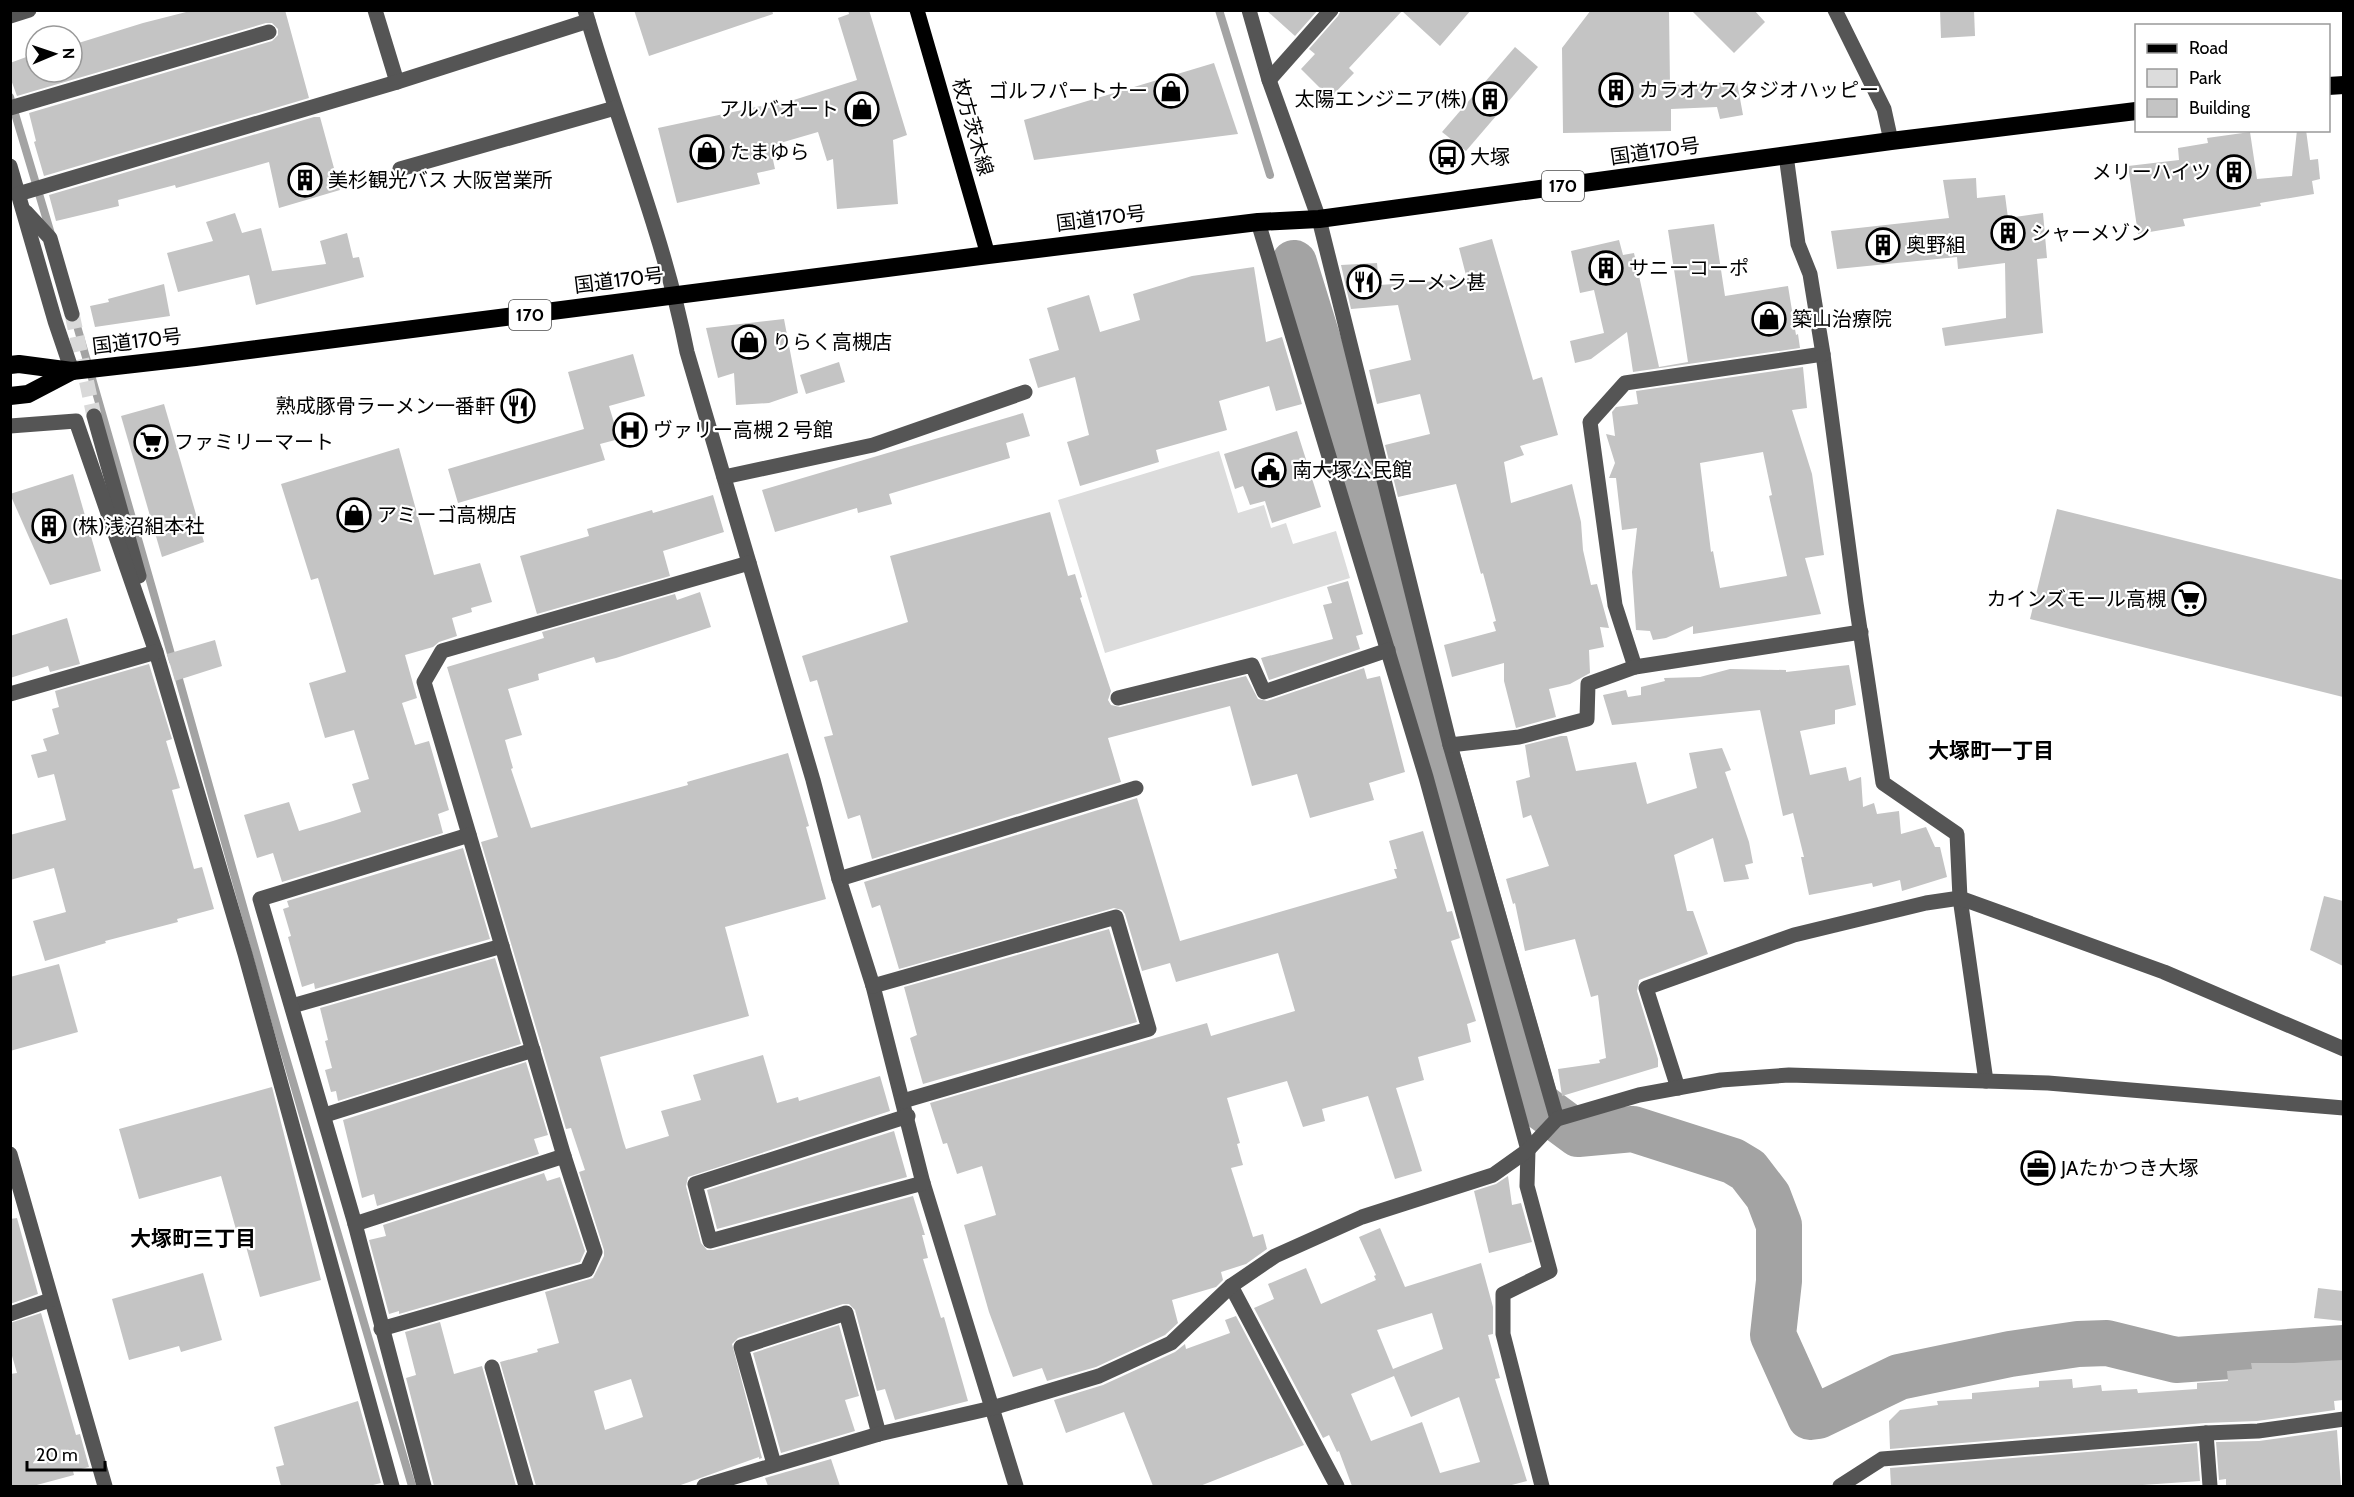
<svg xmlns="http://www.w3.org/2000/svg" width="2354" height="1497" viewBox="0 0 2354 1497" font-family="Cabin,'Noto Sans JP',sans-serif">
  <rect width="100%" height="100%" fill="#fff"/>
  <polygon fill="#dcdcdc" points="1219,451 1238,513 1264,505 1271,528 1286,523 1293,544 1336,531 1350,578 1105,653 1058,500"/>
  <g fill="none" stroke-linecap="round" stroke-linejoin="round">
    <g stroke="#a3a3a3" stroke-width="8">
      <polyline points="1219,10 1270,175"/>
      <polyline points="10,97 51,234"/>
      <polyline points="73,312 173,661"/>
      <polyline points="177,672 279,1034 412,1486"/>
    </g>
    <polyline stroke="#a3a3a3" stroke-width="46" points="1294,263 1320,347 1536,1103 1578,1134 1633,1129 1733,1161 1748,1170 1768,1196 1779,1225 1779,1281 1773,1335 1810,1417 1818,1416 1899,1377 2010,1354 2078,1344 2107,1343 2176,1360 2344,1348"/>
  </g>
  <g fill="#c4c4c4" fill-rule="evenodd">
    <polygon points="194,10 285,10 309,98 44,176 34,142 36,141 29,113 272,41 278,35 278,29 272,23 266,23 17,96 10,77 10,63 29,56 35,72 72,72 72,45 143,23"/>
    <polygon points="634,10 772,10 773,14 649,56"/>
    <polygon points="848,10 869,10 907,135 893,140 898,204 837,209 833,159 827,161 818,132 770,146 775,169 757,173 760,184 677,203 658,128 761,106 762,110 857,80 838,18 849,14"/>
    <polygon points="1266,10 1318,10 1295,36"/>
    <polygon points="1341,10 1471,10 1440,46 1402,11 1349,68 1354,73 1330,98 1301,69 1315,54 1309,49 1338,16"/>
    <polygon points="1591,10 1669,10 1670,85 1737,82 1743,115 1720,119 1717,107 1671,109 1671,131 1563,133 1562,48"/>
    <polygon points="1691,10 1754,10 1765,22 1734,53"/>
    <polygon points="1940,10 1974,10 1975,36 1941,38"/>
    <polygon points="1515,47 1538,67 1466,151 1442,132"/>
    <polygon points="1214,63 1238,134 1034,160 1024,120"/>
    <polygon points="314,117 320,117 340,190 279,208 269,162 176,188 175,185 118,200 119,206 56,221 49,195"/>
    <polygon points="2297,130 2306,130 2310,160 2318,159 2320,179 2312,181 2314,194 2260,203 2261,206 2183,219 2185,226 2138,234 2128,166 2179,160 2178,148 2208,143 2207,138 2250,132 2257,179 2292,176"/>
    <polygon points="1976,178 1977,198 2005,195 2008,218 2043,213 2047,258 2037,259 2043,333 1945,346 1942,328 2006,318 2005,263 1958,269 1957,257 1837,269 1831,231 1949,218 1943,180"/>
    <polygon points="235,213 242,233 261,228 272,271 326,264 320,241 347,233 353,258 359,257 364,277 256,305 249,275 178,292 167,253 213,241 206,222"/>
    <polygon points="1714,224 1725,296 1788,286 1796,335 1798,334 1800,348 1633,372 1627,332 1591,359 1575,363 1570,341 1604,333 1594,290 1580,293 1571,251 1619,240 1623,255 1634,253 1659,367 1688,362 1668,230"/>
    <polygon points="1492,239 1533,380 1542,377 1558,435 1520,446 1524,455 1504,462 1511,503 1572,484 1581,522 1583,550 1591,585 1597,584 1609,628 1600,627 1604,647 1589,650 1590,673 1570,684 1549,689 1556,717 1516,728 1504,681 1504,663 1452,677 1444,645 1496,631 1493,622 1496,621 1483,573 1481,574 1456,484 1398,497 1385,445 1430,434 1420,394 1377,404 1369,370 1411,360 1398,305 1351,309 1341,265 1377,263 1379,285 1467,279 1459,248"/>
    <polygon points="1254,267 1266,342 1282,337 1302,404 1276,411 1269,386 1219,401 1227,430 1156,450 1159,462 1080,486 1067,442 1089,435 1075,377 1038,388 1029,359 1059,350 1047,308 1089,295 1100,332 1140,320 1133,294 1192,276"/>
    <polygon points="164,284 170,316 95,327 90,306 109,302 108,299"/>
    <polygon points="784,319 798,393 769,403 736,405 734,373 718,378 706,328"/>
    <polygon points="633,354 645,396 609,406 619,439 600,444 605,460 458,503 448,469 584,429 568,372"/>
    <polygon points="839,362 845,382 806,394 800,375"/>
    <path d="M1803 367 1807 408 1792 410 1812 474 1824 555 1805 558 1821 614 1693 634V626L1666 638 1653 640 1650 631 1636 630 1632 572 1637 528 1622 530 1616 478H1609L1615 463 1606 434 1615 436 1612 412 1616 407 1638 404 1636 391ZM1763 452 1772 495 1769 496 1787 576 1720 588 1713 551 1711 552 1700 463Z"/>
    <polygon points="164,404 204,542 162,557 121,416"/>
    <polygon points="1023,413 1030,436 1006,443 1010,458 889,494 892,504 858,513 857,508 775,532 762,490"/>
    <polygon points="1297,431 1321,507 1272,523 1265,501 1250,505 1243,486 1235,489 1224,454"/>
    <polygon points="399,448 434,575 480,563 492,602 471,608 472,612 452,618 457,636 439,642 433,647 405,655 417,698 402,703 415,745 429,741 449,810 438,814 443,833 282,882 273,853 257,858 244,815 289,802 299,831 333,821 361,812 352,784 369,779 354,730 325,738 309,683 346,672 318,578 311,580 281,484"/>
    <polygon points="73,474 101,571 50,585 10,494"/>
    <polygon points="713,495 724,532 663,551 670,576 537,614 520,556 589,536 587,529 652,510 653,513"/>
    <polygon points="2057,509 2343,580 2343,697 2030,619"/>
    <polygon points="1050,512 1068,576 1075,574 1082,597 1080,598 1111,691 1108,700 1111,705 1120,707 1246,676 1258,699 1267,701 1364,668 1367,679 1380,676 1405,772 1369,783 1374,800 1310,818 1297,774 1252,786 1230,706 1108,738 1121,782 872,859 860,815 848,819 824,737 833,735 817,680 810,682 802,656 908,622 890,556"/>
    <polygon points="1348,581 1363,634 1356,636 1360,649 1269,680 1261,658 1333,639 1323,605 1332,603 1327,587"/>
    <path d="M700 592 711 627 616 658 596 663 594 657 538 674 539 680 508 689 522 735 505 740 513 768 511 769 531 828 688 785 687 782 788 753 809 826 806 827 826 899 725 927 749 1016 600 1057 623 1140 626 1149 669 1136 661 1111 701 1100 693 1075 763 1055 777 1103 798 1097 799 1101 880 1076 890 1111 688 1177 686 1186 701 1243 707 1250H713L913 1196 925 1235H922L928 1258 923 1259 941 1318 944 1317 968 1401 895 1420 885 1389 877 1391 855 1310 849 1304H843L738 1338 732 1344 762 1458 759 1459V1457L678 1486H536L500 1362 538 1352 537 1349 559 1343 545 1292 593 1278 604 1256V1250L579 1172 585 1170 571 1128 566 1129 481 842 498 837 447 667 544 638 542 632 675 594 677 600ZM631 1379 643 1417 605 1430 594 1391Z"/>
    <polygon points="67,618 80,664 50,672 48,666 10,678 10,636"/>
    <polygon points="215,640 222,666 175,681 167,654"/>
    <polygon points="149,664 172,739 166,741 180,788 172,790 194,869 202,867 214,909 177,919 178,922 105,941 106,943 45,961 33,921 66,912 54,868 10,880 10,835 66,820 54,774 38,778 31,755 47,751 43,739 59,734 52,709 59,707 55,691"/>
    <polygon points="1849,665 1856,705 1835,710 1835,724 1800,731 1810,775 1846,767 1849,781 1861,777 1863,807 1874,803 1877,814 1899,811 1901,834 1926,827 1935,847 1940,847 1947,877 1902,891 1900,880 1873,887 1872,883 1809,895 1801,857 1804,857 1793,813 1783,816 1760,710 1612,725 1603,695 1626,690 1628,697 1641,695 1641,687 1665,681 1664,678 1700,677 1730,669 1786,670 1786,672"/>
    <polygon points="1561,736 1567,736 1576,771 1636,762 1647,804 1697,788 1689,753 1722,748 1731,770 1725,772 1749,842 1753,863 1745,865 1749,879 1724,882 1713,838 1674,855 1687,911 1693,911 1708,954 1639,980 1637,991 1658,1059 1658,1067 1562,1096 1558,1069 1600,1063 1599,1060 1606,1058 1598,995 1591,997 1575,939 1525,951 1515,903 1513,904 1506,879 1549,866 1531,815 1523,818 1516,781 1530,777 1525,745"/>
    <polygon points="1137,798 1180,941 1397,878 1394,869 1397,869 1389,841 1423,831 1447,912 1452,911 1460,938 1451,941 1476,1021 1467,1024 1471,1042 1418,1057 1424,1080 1396,1088 1422,1171 1395,1179 1368,1096 1322,1109 1325,1121 1303,1127 1287,1081 1227,1098 1240,1143 1237,1144 1243,1165 1231,1168 1253,1237 1263,1234 1267,1249 1246,1264 1221,1272 1223,1280 1216,1287 1172,1300 1178,1323 1165,1335 1096,1367 1047,1381 1042,1368 1013,1377 989,1312 964,1225 996,1215 982,1166 957,1174 947,1143 943,1144 930,1103 1207,1023 1211,1036 1295,1011 1278,953 1176,982 1170,963 1142,971 1125,914 1122,910 1114,908 899,969 880,905 872,908 864,882"/>
    <polygon points="463,848 490,939 315,989 314,983 302,987 288,937 291,936 283,909 289,907 287,901"/>
    <polygon points="2324,896 2343,901 2343,966 2310,950"/>
    <polygon points="1109,929 1137,1022 923,1084 910,1038 917,1035 904,987"/>
    <polygon points="495,958 521,1044 338,1101 336,1091 331,1092 325,1070 332,1068 325,1041 328,1040 320,1008"/>
    <polygon points="59,964 78,1032 10,1051 10,977"/>
    <polygon points="526,1062 548,1135 534,1139 539,1154 377,1206 374,1194 362,1198 343,1120"/>
    <polygon points="272,1087 321,1280 260,1297 242,1232 237,1233 221,1176 139,1199 119,1129"/>
    <polygon points="894,1131 907,1177 717,1229 707,1190"/>
    <polygon points="544,1173 547,1181 560,1177 585,1251 580,1262 399,1314 399,1311 389,1314 369,1240 386,1236 383,1225"/>
    <polygon points="1508,1176 1512,1205 1521,1203 1532,1242 1489,1253 1474,1191 1496,1184"/>
    <polygon points="17,1218 38,1294 10,1304 10,1219"/>
    <path d="M1380 1228 1405 1287 1481 1263 1493 1307V1334L1488 1335 1500 1378 1495 1379 1527 1481 1508 1486H1352L1339 1451 1337 1452 1329 1435 1323 1438 1254 1308 1274 1299 1268 1284 1306 1268 1321 1304 1376 1280 1374 1276 1376 1275 1359 1237ZM1432 1313 1443 1349 1393 1369 1377 1330ZM1394 1376 1411 1417 1459 1397 1480 1462 1440 1473 1422 1422 1371 1441 1351 1394Z"/>
    <polygon points="203,1273 222,1340 181,1352 179,1346 129,1360 112,1299"/>
    <polygon points="2318,1288 2343,1291 2343,1321 2314,1318"/>
    <polygon points="41,1313 76,1435 80,1434 89,1467 73,1471 74,1475 33,1486 10,1486 10,1374 17,1373 10,1349 10,1323"/>
    <polygon points="1236,1316 1304,1445 1200,1486 1153,1486 1124,1412 1066,1433 1054,1400 1103,1385 1175,1352 1185,1344 1186,1349 1230,1333 1225,1320"/>
    <polygon points="440,1322 454,1374 482,1366 516,1486 434,1486 406,1378 416,1375 405,1332"/>
    <polygon points="839,1325 859,1396 845,1400 855,1431 781,1453 753,1353"/>
    <polygon points="2343,1360 2343,1400 2334,1401 2335,1410 2257,1421 2205,1423 1890,1449 1889,1421 1900,1410 1938,1405 1937,1401 1972,1399 1972,1393 2039,1387 2039,1381 2072,1379 2073,1388 2101,1385 2102,1391 2137,1389 2138,1393 2197,1389 2197,1383 2228,1381 2227,1371 2252,1369 2251,1363 2294,1363"/>
    <polygon points="358,1401 381,1483 369,1486 281,1486 276,1467 284,1465 274,1427"/>
    <polygon points="2337,1430 2341,1486 2226,1486 2226,1479 2219,1480 2216,1442 2259,1441"/>
    <polygon points="2197,1443 2200,1481 2128,1486 1891,1486 1890,1468"/>
    <polygon points="831,1459 840,1486 768,1486 765,1478"/>
  </g>
  <g fill="none" stroke-linecap="round" stroke-linejoin="round">
    <polyline stroke="#d9d9d9" stroke-width="15" stroke-dasharray="15 8" stroke-linecap="butt" points="72,314 94,416"/>
    <g stroke="#555" stroke-width="15">
      <polyline points="375,10 397,82"/>
      <path d="M585 10C618 125 664 236 687 352L813 780 839 879 873 986 923 1183 1016 1486"/>
      <polyline points="1249,10 1269,80 1319,219 1450,745 1557,1119"/>
      <polyline points="1835,10 1884,109 1891,141"/>
      <polyline points="10,16 29,10"/>
      <polyline points="1269,80 1331,10"/>
      <polyline points="10,108 269,32"/>
      <polyline points="1786,155 1798,244 1810,274 1823,354 1856,603 1883,783 1957,834 1960,898 1986,1081"/>
      <polyline points="10,166 55,321 72,371"/>
      <polyline points="400,169 615,108"/>
      <polyline points="18,194 397,82 588,21"/>
      <polyline points="26,212 50,238 72,314"/>
      <polyline points="1258,222 1426,777 1528,1150 1527,1186 1550,1271 1503,1294 1503,1334 1542,1486"/>
      <polyline points="1823,354 1625,383 1590,422 1615,605 1635,667 1861,632"/>
      <polyline points="94,416 139,576"/>
      <polyline points="10,426 76,421 156,652 245,954 392,1486"/>
      <polyline points="724,477 873,445 1025,392"/>
      <polyline points="10,694 156,652"/>
      <polyline points="1118,698 1252,665 1264,692 1388,650"/>
      <polyline points="1450,745 1519,737 1587,719 1588,684 1635,667"/>
      <polyline points="839,879 1136,788"/>
      <polyline points="873,986 1116,917 1149,1029 903,1101"/>
      <polyline points="292,1006 502,946"/>
      <polyline points="1678,1088 1646,988 1794,935 1926,903 1960,898 2164,972 2344,1049"/>
      <polyline points="325,1115 533,1050"/>
      <polyline points="908,1116 695,1184 710,1241 923,1183"/>
      <polyline points="10,1154 105,1486"/>
      <polyline points="355,1224 564,1156"/>
      <polyline points="1231,1286 1337,1486"/>
      <polyline points="10,1314 50,1300"/>
      <polyline points="381,1329 587,1270 595,1252 564,1156 424,682 442,651 749,563"/>
      <polyline points="492,1367 526,1486"/>
      <polyline points="774,1464 741,1347 846,1313 879,1434"/>
      <polyline points="424,1486 355,1224 260,899 469,835"/>
      <polyline points="704,1486 879,1434 992,1408 1099,1376 1171,1343 1231,1286 1275,1256 1362,1217 1493,1175 1528,1150 1557,1119 1639,1095 1721,1080 1789,1075 2048,1083 2344,1108"/>
      <polyline points="1840,1486 1882,1459 2206,1433"/>
      <polyline points="2210,1486 2206,1433 2258,1431 2344,1419"/>
    </g>
    <polyline stroke="#000" stroke-width="15" points="917,10 988,255"/>
    <g stroke="#000" stroke-width="18">
      <polyline points="2328,86 2344,85"/>
      <polyline points="10,365 19,364 72,371 195,357 988,255 1258,222 1319,219 1891,141 2136,111"/>
      <polyline points="10,396 28,394 72,371"/>
    </g>
  </g>
  <defs>
    <g id="building-ring" transform="scale(1.725)"><circle r="9.5" fill="#fff" stroke="#000" stroke-width="1.5"/><path d="M-4-6H4V6H1V3H-1V6H-4ZM-2.5-4.3h1.7v1.8h-1.7ZM.8-4.3h1.7v1.8H.8ZM-2.5-1h1.7V.8h-1.7ZM.8-1h1.7V.8H.8Z" fill="#000"/></g>
    <g id="shop-ring" transform="scale(1.725)"><circle r="9.5" fill="#fff" stroke="#000" stroke-width="1.5"/><path d="M-5-2.5h2.3a2.7 3.5 0 0 1 5.4 0H5L5.5 6h-11ZM-1.5-2.5h3a1.5 2.3 0 0 0-3 0Z" fill="#000"/></g>
    <g id="bus-ring" transform="scale(1.725)"><circle r="9.5" fill="#fff" stroke="#000" stroke-width="1.5"/><path d="M-5-6H5V4H4V6H2V4H-2V6H-4V4H-5ZM-3.5-4V0h7V-4ZM-3.5 1.2v1.5H-2V1.2ZM2 1.2v1.5H3.5V1.2Z" fill="#000"/></g>
    <g id="restaurant-ring" transform="scale(1.725)"><circle r="9.5" fill="#fff" stroke="#000" stroke-width="1.5"/><path d="M-5-6h1v4h1v-4h1v4h1v-4h1v5L-1.5 .5V6h-2V.5L-5-1ZM5-6V6H3V1.5H1.5Q1.5-4 5-6Z" fill="#000"/></g>
    <g id="hospital-ring" transform="scale(1.725)"><circle r="9.5" fill="#fff" stroke="#000" stroke-width="1.5"/><path d="M-5-5h3v3.5h4V-5h3V5h-3V1.5h-4V5h-3Z" fill="#000"/></g>
    <g id="supermarket-ring" transform="scale(1.725)"><circle r="9.5" fill="#fff" stroke="#000" stroke-width="1.5"/><path d="M-6-5.5h2.5l.6 2H6L4.5 2H-2.5L-4.4-4H-6ZM-1.5 3.2a1.3 1.3 0 1 0 .1 0ZM3 3.2a1.3 1.3 0 1 0 .1 0Z" fill="#000"/></g>
    <g id="civic-ring" transform="scale(1.725)"><circle r="9.5" fill="#fff" stroke="#000" stroke-width="1.5"/><path d="M-.6-6.5H3V-4.5H.6V-3L4-1V1h2V6H-6V1h2V-1L-.6-3ZM-1.2 2.5V6h2.4V2.5Z" fill="#000"/></g>
    <g id="office-ring" transform="scale(1.725)"><circle r="9.5" fill="#fff" stroke="#000" stroke-width="1.5"/><path d="M-6-3h4V-5.5h4V-3h4V5H-6ZM-1-4.5V-3h2v-1.5ZM-6 0V1H6V0Z" fill="#000"/></g>
  </defs>
  <g fill-rule="evenodd">
    <use href="#building-ring" x="1616" y="90"/>
    <use href="#shop-ring" x="1171" y="91"/>
    <use href="#building-ring" x="1490" y="99"/>
    <use href="#shop-ring" x="862" y="109"/>
    <use href="#shop-ring" x="707" y="152"/>
    <use href="#bus-ring" x="1447" y="157"/>
    <use href="#building-ring" x="2234" y="172"/>
    <use href="#building-ring" x="305" y="180"/>
    <use href="#building-ring" x="2008" y="233"/>
    <use href="#building-ring" x="1883" y="245"/>
    <use href="#building-ring" x="1606" y="268"/>
    <use href="#restaurant-ring" x="1364" y="282"/>
    <use href="#shop-ring" x="1769" y="319"/>
    <use href="#shop-ring" x="749" y="342"/>
    <use href="#restaurant-ring" x="518" y="406"/>
    <use href="#hospital-ring" x="630" y="430"/>
    <use href="#supermarket-ring" x="151" y="442"/>
    <use href="#civic-ring" x="1269" y="470"/>
    <use href="#shop-ring" x="354" y="515"/>
    <use href="#building-ring" x="49" y="526"/>
    <use href="#supermarket-ring" x="2189" y="599"/>
    <use href="#office-ring" x="2038" y="1168"/>
  </g>
  <g text-anchor="middle" stroke-width="4.5" stroke-linejoin="round" paint-order="stroke">
    <g fill="#fff" stroke="#4c4c4c" stroke-width="1.5">
      <rect x="1542" y="171" width="42" height="30" rx="4.5"/>
      <rect x="509" y="300" width="42" height="30" rx="4.5"/>
    </g>
    <g font-size="18" font-weight="bold" fill="#000">
      <text x="1563" y="192">170</text>
      <text x="530" y="321">170</text>
    </g>
    <g font-size="20" fill="#000" stroke="#fff" text-anchor="start">
      <text x="1639" y="97">カラオケスタジオハッピー</text>
      <text x="1148" y="98" text-anchor="end">ゴルフパートナー</text>
      <text x="1467" y="106" text-anchor="end">太陽エンジニア(株)</text>
      <text x="839" y="116" text-anchor="end">アルバオート</text>
      <text x="730" y="159">たまゆら</text>
      <text x="1470" y="164">大塚</text>
      <text x="2211" y="179" text-anchor="end">メリーハイツ</text>
      <text x="328" y="187">美杉観光バス 大阪営業所</text>
      <text x="2031" y="240">シャーメゾン</text>
      <text x="1906" y="252">奥野組</text>
      <text x="1629" y="275">サニーコーポ</text>
      <text x="1387" y="289">ラーメン甚</text>
      <text x="1792" y="326">築山治療院</text>
      <text x="772" y="349">りらく高槻店</text>
      <text x="495" y="413" text-anchor="end">熟成豚骨ラーメン一番軒</text>
      <text x="653" y="437">ヴァリー高槻２号館</text>
      <text x="174" y="449">ファミリーマート</text>
      <text x="1292" y="477">南大塚公民館</text>
      <text x="377" y="522">アミーゴ高槻店</text>
      <text x="72" y="533">(株)浅沼組本社</text>
      <text x="2166" y="606" text-anchor="end">カインズモール高槻</text>
      <text x="2061" y="1175">JAたかつき大塚</text>
    </g>
    <g font-size="20" fill="#000" stroke="#fff">
      <text transform="translate(973 127) rotate(74)" y="7">枚方茨木線</text>
      <text transform="translate(1655 151) rotate(-8)" y="7">国道170号</text>
      <text transform="translate(1101 218) rotate(-7)" y="7">国道170号</text>
      <text transform="translate(619 280) rotate(-7)" y="7">国道170号</text>
      <text transform="translate(137 341) rotate(-7)" y="7">国道170号</text>
    </g>
    <g font-size="21" font-weight="bold" fill="#000" stroke="#fff">
      <text x="1991" y="758">大塚町一丁目</text>
      <text x="193" y="1246">大塚町三丁目</text>
    </g>
  </g>
  <rect width="2354" height="1497" fill="none" stroke="#000000" stroke-width="24"/>
  <rect x="2135" y="24" width="195" height="108" fill="#ffffff" stroke="#999999" stroke-width="1.5"/>
  <rect x="2147" y="44" width="30" height="9" fill="#000000" stroke="#999999" stroke-width="1.5"/>
  <text x="2189" y="54" font-size="18" fill="#000000">Road</text>
  <rect x="2147" y="69" width="30" height="18" fill="#dcdcdc" stroke="#999999" stroke-width="1.5"/>
  <text x="2189" y="84" font-size="18" fill="#000000">Park</text>
  <rect x="2147" y="99" width="30" height="18" fill="#c4c4c4" stroke="#999999" stroke-width="1.5"/>
  <text x="2189" y="114" font-size="18" fill="#000000">Building</text>
  <g transform="translate(54 54) rotate(88)"><circle r="28" fill="#ffffff" stroke="#999999" stroke-width="1.5"/>
  <path d="M0-4.5L10 22L0 15L-10 22Z" fill="#000000"/>
  <text y="-9" font-size="16" font-weight="bold" text-anchor="middle" fill="#000000">N</text>
  </g>
  <path d="M27 1461v9h78v-9" fill="none" stroke="#000000" stroke-width="3"/>
  <text x="36" y="1461" font-size="18" fill="#000000" stroke="#ffffff" stroke-width="4.5" paint-order="stroke">20 m</text>
</svg>
